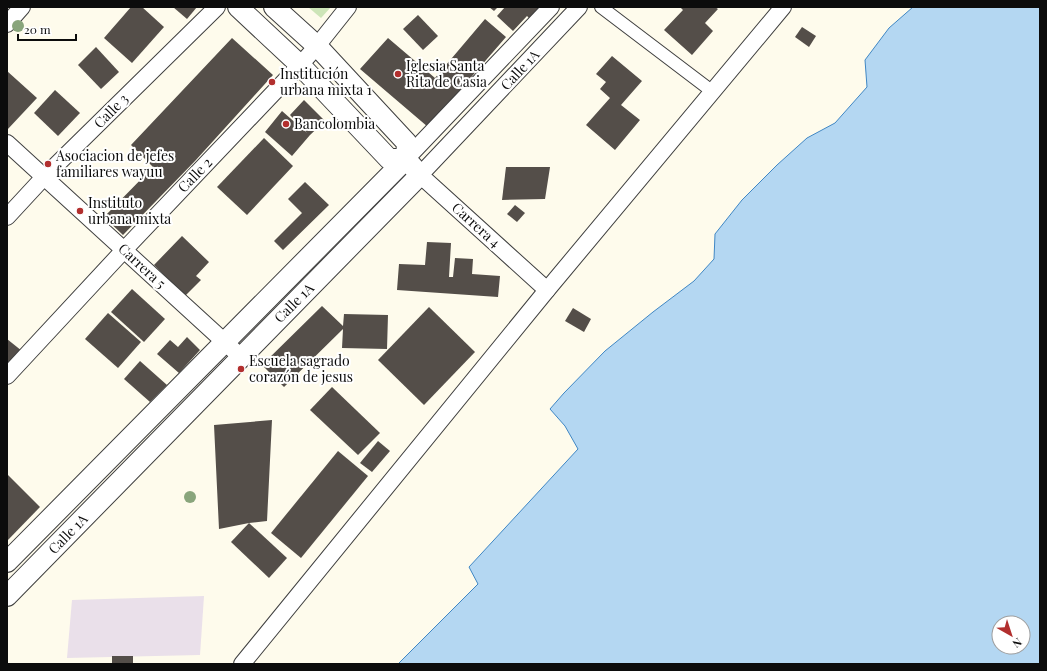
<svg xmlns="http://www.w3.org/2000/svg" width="1047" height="671" viewBox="0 0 1047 671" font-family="'Playfair Display',serif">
  <rect width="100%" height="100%" fill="#fefbec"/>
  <polygon fill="#eae0ea" points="204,596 200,655 67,658 72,600"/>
  <polygon fill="#cde5b8" points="308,7 331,7 321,18"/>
  <path fill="#b4d7f2" stroke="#4087c4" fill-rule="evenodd" d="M913 7H1040V664H398L478 584 469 567 578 449 565 426 550 409 564 393 605 351 653 312 694 281 714 259 715 234 742 200 777 165 807 138 835 123 867 87 865 60 889 28ZM999 623H1023V647H999Z"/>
  <g fill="#544e49">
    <polygon points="131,7 142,7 164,27 132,63 104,38"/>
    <polygon points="173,7 197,7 187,19"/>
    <polygon points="489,7 498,7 494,11"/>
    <polygon points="505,7 545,7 532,21 527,16 513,31 497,16"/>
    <polygon points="680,7 715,7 718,9 705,23 713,31 692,55 664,30 683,10"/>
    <polygon points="418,15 438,36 423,50 403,29"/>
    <polygon points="485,19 506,37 428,127 360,69 388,38 435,78"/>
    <polygon points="802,27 816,36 809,47 795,37"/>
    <polygon points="232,38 273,75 195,161 123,235 104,217 153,167 131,145"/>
    <polygon points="96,47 119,72 101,89 78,65"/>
    <polygon points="612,56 642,81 621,105 640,120 615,150 586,125 610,98 600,89 606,82 596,74"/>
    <polygon points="7,71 37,98 7,130"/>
    <polygon points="55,90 80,113 58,136 34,113"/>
    <polygon points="304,100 325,121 310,135 292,156 265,132 282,111 307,133 290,115"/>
    <polygon points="264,138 293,166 247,215 217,187"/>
    <polygon points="506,167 550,167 545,199 502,200"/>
    <polygon points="305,182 329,205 283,250 274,241 302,213 288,199"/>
    <polygon points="515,205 525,213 517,222 507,214"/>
    <polygon points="182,236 209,262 196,276 201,280 185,296 154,265"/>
    <polygon points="427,242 451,243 449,277 453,277 455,258 473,259 472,274 500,276 498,297 397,290 399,264 425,265"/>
    <polygon points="132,289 165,319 144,342 111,312"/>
    <polygon points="322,306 343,326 344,314 388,315 387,349 342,348 343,329 284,387 262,365"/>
    <polygon points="429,307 475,352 424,405 378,360"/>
    <polygon points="573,308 591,319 584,332 565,321"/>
    <polygon points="108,313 141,342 118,368 85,339"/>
    <polygon points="187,337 200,350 179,373 157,354 170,340 178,347"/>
    <polygon points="7,339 22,351 7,366"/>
    <polygon points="140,361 167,385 150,402 124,379"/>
    <polygon points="332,387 380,433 358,455 310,410"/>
    <polygon points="272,420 267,521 249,523 219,529 214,425"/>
    <polygon points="378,441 390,451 372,472 360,463"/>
    <polygon points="338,451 368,476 301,558 271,533"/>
    <polygon points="7,474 40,507 7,541"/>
    <polygon points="249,523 287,558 269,578 231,542"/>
    <rect x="112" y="656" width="21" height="8"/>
  </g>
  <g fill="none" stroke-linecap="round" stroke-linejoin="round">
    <g stroke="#3f3f3f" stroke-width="14">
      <polyline id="pedestrian" points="601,7 713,92"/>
    </g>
    <g stroke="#3f3f3f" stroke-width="18">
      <g id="minor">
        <polyline points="7,24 22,7"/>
        <polyline points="7,143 241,357"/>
        <polyline points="406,159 551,7"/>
        <polyline points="7,217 44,177 217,7"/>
        <polyline points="547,290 420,175 579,7"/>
        <polyline points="7,376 124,250 300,65 317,46 348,7"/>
        <polyline points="242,664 547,290 783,7"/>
      </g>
    </g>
    <g stroke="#3f3f3f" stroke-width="22">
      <g id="tertiary">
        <polyline points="274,7 317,46 407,143 406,159"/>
        <polyline points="7,562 406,159"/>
        <polyline points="7,596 420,175 406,159 389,159 300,65 238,7"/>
      </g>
    </g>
    <use href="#pedestrian" stroke="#fff" stroke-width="12"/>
    <use href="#minor" stroke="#fff" stroke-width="16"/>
    <use href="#tertiary" stroke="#fff" stroke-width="20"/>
  </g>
  <g fill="#89a57c">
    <circle cx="18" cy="26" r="6"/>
    <circle cx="190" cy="497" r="6"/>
  </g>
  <g fill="#b22f2e" stroke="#fff" stroke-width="1.5">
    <circle cx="398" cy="74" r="4"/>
    <circle cx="272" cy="82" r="4"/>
    <circle cx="286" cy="124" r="4"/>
    <circle cx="48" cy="164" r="4"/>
    <circle cx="80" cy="211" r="4"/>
    <circle cx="241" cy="369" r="4"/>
  </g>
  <g text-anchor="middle" stroke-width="4" stroke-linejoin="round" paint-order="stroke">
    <g font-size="14" fill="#0c0c0c" stroke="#fff" text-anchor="start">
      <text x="406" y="71">Iglesia Santa<tspan x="406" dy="16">Rita de Casia</tspan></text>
      <text x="280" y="79">Institución<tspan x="280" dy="16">urbana mixta 1</tspan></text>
      <text x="294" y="129">Bancolombia</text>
      <text x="56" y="161">Asociacion de jefes<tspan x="56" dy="16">familiares wayuu</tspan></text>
      <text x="88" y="208">Instituto<tspan x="88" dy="16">urbana mixta</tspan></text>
      <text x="249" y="366">Escuela sagrado<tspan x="249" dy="16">corazón de jesus</tspan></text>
    </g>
    <g font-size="14" fill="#0c0c0c" stroke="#fff">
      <text transform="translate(520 70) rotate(-47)" y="5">Calle 1A</text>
      <text transform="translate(111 111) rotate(-45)" y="5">Calle 3</text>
      <text transform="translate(195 175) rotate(-46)" y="5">Calle 2</text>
      <text transform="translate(476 225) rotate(42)" y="5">Carrera 4</text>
      <text transform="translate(142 266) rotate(43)" y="5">Carrera 5</text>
      <text transform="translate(294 303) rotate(-45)" y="5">Calle 1A</text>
      <text transform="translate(68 534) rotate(-46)" y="5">Calle 1A</text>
    </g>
  </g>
  <rect width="1047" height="671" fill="none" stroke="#0c0c0c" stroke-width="16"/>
  <g transform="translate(1011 635) rotate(141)"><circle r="19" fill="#ffffff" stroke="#9e9e9e"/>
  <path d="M0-3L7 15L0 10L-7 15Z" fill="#b22f2e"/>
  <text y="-6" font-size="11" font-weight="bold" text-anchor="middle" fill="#0c0c0c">N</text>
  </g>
  <path d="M18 34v6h58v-6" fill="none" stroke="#0c0c0c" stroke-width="2"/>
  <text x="24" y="34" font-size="12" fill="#0c0c0c" stroke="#ffffff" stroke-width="3" paint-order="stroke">20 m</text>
</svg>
